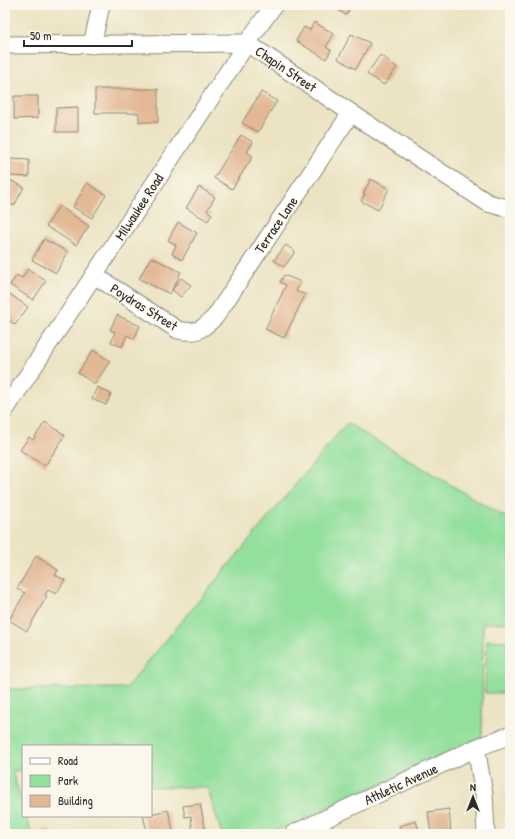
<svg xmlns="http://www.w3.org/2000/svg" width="515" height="839" viewBox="0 0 515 839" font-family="'Patrick Hand',sans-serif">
  <rect width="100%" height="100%" fill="#fbf7ec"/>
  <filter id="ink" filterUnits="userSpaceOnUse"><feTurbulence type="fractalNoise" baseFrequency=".025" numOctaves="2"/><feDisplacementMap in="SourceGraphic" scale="8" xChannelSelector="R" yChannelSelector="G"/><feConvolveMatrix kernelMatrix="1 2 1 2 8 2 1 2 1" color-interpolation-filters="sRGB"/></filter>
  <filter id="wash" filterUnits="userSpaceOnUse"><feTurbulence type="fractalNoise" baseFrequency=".012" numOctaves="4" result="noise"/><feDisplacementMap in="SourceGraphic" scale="16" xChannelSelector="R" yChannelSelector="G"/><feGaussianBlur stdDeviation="0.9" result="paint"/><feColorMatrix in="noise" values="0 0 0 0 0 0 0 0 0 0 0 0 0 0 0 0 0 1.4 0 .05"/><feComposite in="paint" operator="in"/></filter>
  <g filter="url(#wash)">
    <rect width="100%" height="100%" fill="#ebe3c2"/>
    <g fill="#93df9c" stroke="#5f8564">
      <polygon points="347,423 510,520 509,623 483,623 482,737 321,811 293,825 261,834 222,834 207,787 151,787 151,746 23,746 23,770 12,771 23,806 23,816 26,816 32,834 5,834 5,689 126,688"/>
      <polygon points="487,640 510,641 510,693 485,693"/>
    </g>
    <g id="blocks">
      <g fill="#e3b894">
        <polygon points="331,5 352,5 346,15"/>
        <polygon points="314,22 334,34 326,47 331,50 326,59 296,41 304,27 310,30"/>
        <polygon points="351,34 370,43 356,69 338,59"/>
        <polygon points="380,55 397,67 384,85 367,74"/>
        <polygon points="95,89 158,89 158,122 139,122 139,113 95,113"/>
        <polygon points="261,92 277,101 258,132 242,123"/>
        <polygon points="14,96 38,96 38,118 14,119"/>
        <polygon points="78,107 78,132 56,132 56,108"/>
        <polygon points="241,135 253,142 247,152 253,156 232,189 214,178"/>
        <polygon points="9,159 29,160 29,177 8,176"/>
        <polygon points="8,179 24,187 14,206 5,201 5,184"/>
        <polygon points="371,179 389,189 378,210 361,201 365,194 363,194"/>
        <polygon points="87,183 106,195 92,218 73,207"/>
        <polygon points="199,187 215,197 207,211 212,214 208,221 186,208"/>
        <polygon points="59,206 89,226 76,245 46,226"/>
        <polygon points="178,222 197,233 182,260 172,254 176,245 168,240"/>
        <polygon points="44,239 68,252 56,273 32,260"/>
        <polygon points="286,245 295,252 284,267 274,260"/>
        <polygon points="151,257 181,272 170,294 139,279"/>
        <polygon points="28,269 46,281 33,300 10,285 17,275 22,278"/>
        <polygon points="284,275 301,282 296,291 305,295 284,338 265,329 286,285 280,282"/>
        <polygon points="181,278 191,285 181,297 172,290"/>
        <polygon points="7,292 28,307 15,325 5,317 5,295"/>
        <polygon points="117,315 140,326 134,339 127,335 122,347 111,342 115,332 110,330"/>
        <polygon points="93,350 110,361 95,384 78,373"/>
        <polygon points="97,387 111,394 106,405 92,399"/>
        <polygon points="45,422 65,435 45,466 20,450 29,437 33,440"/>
        <polygon points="36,556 58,570 55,575 65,580 56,594 48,590 45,595 47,596 27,631 9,620 25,593 17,589"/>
        <polygon points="200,804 206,833 193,834 191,816 185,817 183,806"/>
        <polygon points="449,809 451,834 431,834 428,812"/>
        <polygon points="168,810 173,830 156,834 148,834 143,816 151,816 151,814"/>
        <polygon points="416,821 420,834 401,834 399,826"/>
        <polygon points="48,829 50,834 32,834"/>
        <polygon points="89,829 91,834 75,834"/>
      </g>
    </g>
  </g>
  <g filter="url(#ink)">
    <use href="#blocks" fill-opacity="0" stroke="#8b8776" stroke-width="1"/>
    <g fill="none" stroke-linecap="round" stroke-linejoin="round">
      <g stroke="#8b8776" stroke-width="19">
        <g id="minor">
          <polyline points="5,45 247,43 390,139 488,203 510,209"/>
          <polyline points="92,45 101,5"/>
          <path d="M94 275 178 330C198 334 201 330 215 317L351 113"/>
          <polyline points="5,410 247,43 274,5"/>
          <polyline points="476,748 484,794 486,834"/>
          <polyline points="293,834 476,748 510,735"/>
        </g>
      </g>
      <use href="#minor" stroke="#fff" stroke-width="17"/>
    </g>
  </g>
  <g text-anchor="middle" stroke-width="3" stroke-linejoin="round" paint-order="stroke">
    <g font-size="14" fill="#2b2b2b" stroke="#fbf7ec">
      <text transform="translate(286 69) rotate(34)" y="5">Chapin Street</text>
      <text transform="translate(139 207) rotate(-57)" y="5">Milwaukee Road</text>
      <text transform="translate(276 225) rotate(-56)" y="5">Terrace Lane</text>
      <text transform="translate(144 307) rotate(32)" y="5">Poydras Street</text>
      <text transform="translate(401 784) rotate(-25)" y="5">Athletic Avenue</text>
    </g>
  </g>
  <rect width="515" height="839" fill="none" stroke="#fbf7ec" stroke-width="20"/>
  <rect x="22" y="745" width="130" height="72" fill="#fbf7ec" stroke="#a8a59f"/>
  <rect x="30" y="758" width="20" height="6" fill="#ffffff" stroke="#a8a59f"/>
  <text x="58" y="765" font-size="12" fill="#2b2b2b">Road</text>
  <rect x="30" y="775" width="20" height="12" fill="#93df9c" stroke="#a8a59f"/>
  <text x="58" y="785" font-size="12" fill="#2b2b2b">Park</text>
  <rect x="30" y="795" width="20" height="12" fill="#e3b894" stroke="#a8a59f"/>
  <text x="58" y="805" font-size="12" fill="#2b2b2b">Building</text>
  <g transform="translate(473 797)" stroke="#fbf7ec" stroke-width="3" paint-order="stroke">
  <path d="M0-3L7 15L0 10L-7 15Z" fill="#2b2b2b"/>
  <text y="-6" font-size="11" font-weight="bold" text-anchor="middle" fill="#2b2b2b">N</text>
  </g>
  <path d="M24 40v6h108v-6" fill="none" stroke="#2b2b2b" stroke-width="2"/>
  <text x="30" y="40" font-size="12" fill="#2b2b2b" stroke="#fbf7ec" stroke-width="3" paint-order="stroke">50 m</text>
</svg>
